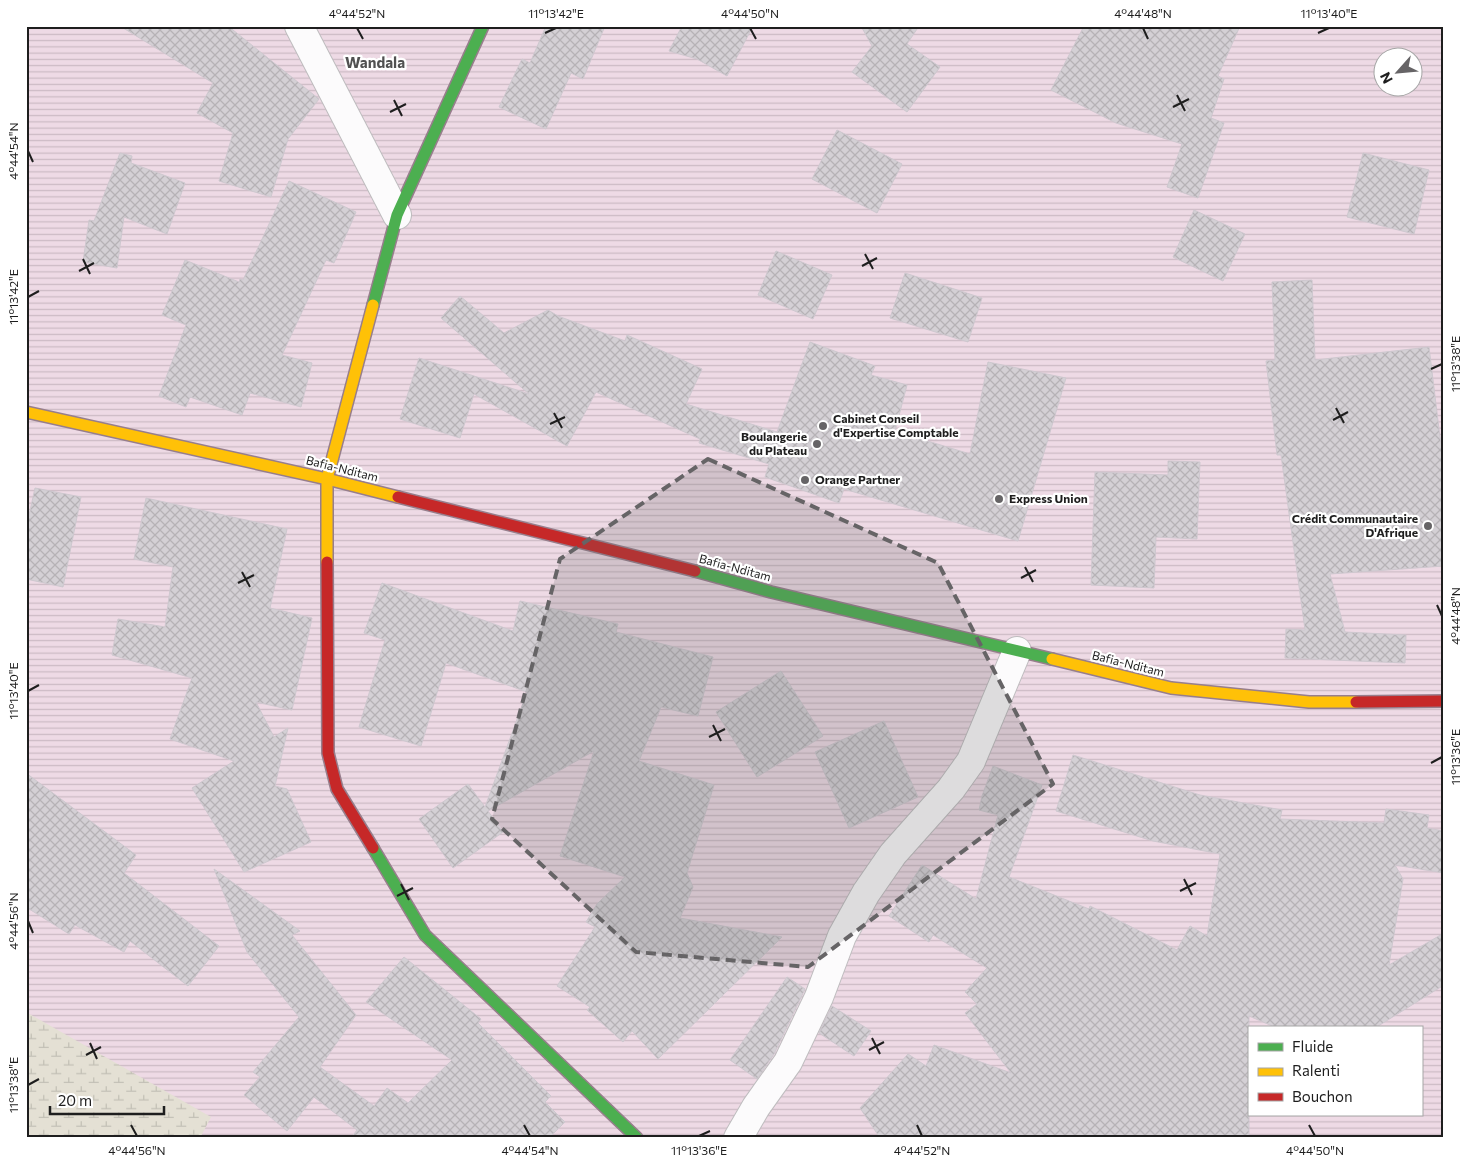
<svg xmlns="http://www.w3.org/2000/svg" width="1470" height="1164" viewBox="0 0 1470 1164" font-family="Commissioner,sans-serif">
  <defs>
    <pattern id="farmland-rules" width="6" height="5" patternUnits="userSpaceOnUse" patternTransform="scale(1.25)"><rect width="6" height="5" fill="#eedae5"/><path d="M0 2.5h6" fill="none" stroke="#ccbbc4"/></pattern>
    <pattern id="wetland-marsh" width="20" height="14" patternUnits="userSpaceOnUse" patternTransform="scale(1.25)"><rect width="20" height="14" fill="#e4e0d4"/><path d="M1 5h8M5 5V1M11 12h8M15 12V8" fill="none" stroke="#c3c0b6"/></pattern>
    <pattern id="building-cross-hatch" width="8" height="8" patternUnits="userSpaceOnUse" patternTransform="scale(1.25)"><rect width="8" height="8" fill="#d4d0d5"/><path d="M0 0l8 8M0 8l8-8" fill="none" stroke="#b6b2b6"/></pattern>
  </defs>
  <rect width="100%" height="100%" fill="#ece7ec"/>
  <path fill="url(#farmland-rules)" fill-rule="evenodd" d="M26 26H1444V1138H26ZM1382 58H1412V88H1382ZM1249 1028H1421V1115H1249Z"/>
  <polygon fill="url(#wetland-marsh)" points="26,1012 211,1117 200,1138 26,1138"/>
  <g fill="url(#building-cross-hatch)" stroke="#cec8cf">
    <polygon points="120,26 228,26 319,99 288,139 271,197 219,181 233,133 197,113 213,83"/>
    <polygon points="546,26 605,26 583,79 571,73 546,129 499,107 522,59 530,63"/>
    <polygon points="682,26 753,26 727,76 697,59 669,51"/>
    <polygon points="861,26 919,26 907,44 940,67 907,112 852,72 872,46"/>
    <polygon points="1084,26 1240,26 1218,76 1224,79 1211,118 1224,123 1198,198 1167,187 1182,144 1116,123 1051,90"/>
    <polygon points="837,130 902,164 877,213 812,179"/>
    <polygon points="120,153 132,156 131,163 185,183 167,234 124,217 117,268 83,262 89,220 94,221"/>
    <polygon points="1363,153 1429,170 1414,234 1347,217"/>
    <polygon points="289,181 356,212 334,263 326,260 282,355 312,363 301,407 250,393 242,415 190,397 186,407 159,396 186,325 162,315 185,260 239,282 240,279 243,280"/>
    <polygon points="1194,210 1245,234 1223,281 1173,257"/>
    <polygon points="776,251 832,275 813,319 758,295"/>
    <polygon points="905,273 982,298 968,342 890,318"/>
    <polygon points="1312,280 1315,360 1429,347 1440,437 1444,457 1444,566 1330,574 1345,632 1406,635 1405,663 1285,658 1286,629 1305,630 1281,455 1277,455 1266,361 1275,360 1272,282"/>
    <polygon points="460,296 504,333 548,310 558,316 625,341 627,335 702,369 686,404 777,432 810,342 875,366 871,375 907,385 895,431 970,454 988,362 1066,378 1018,541 844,489 839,503 765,477 769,464 699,443 700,439 596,392 567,446 474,394 460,438 400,419 419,358 529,394 441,318"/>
    <polygon points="1168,461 1200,462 1197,539 1156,537 1154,588 1091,585 1095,472 1168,475"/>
    <polygon points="35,488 81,497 63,587 26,579 26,529"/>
    <polygon points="146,498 287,529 270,608 312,618 292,710 256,702 274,737 288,728 275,786 287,789 311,842 244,872 192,788 234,761 170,739 192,678 112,655 118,619 165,627 173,567 134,559"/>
    <polygon points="382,583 513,631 520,601 618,624 616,632 713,657 698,716 661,707 639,761 714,785 687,873 693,887 680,918 782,937 658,1059 632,1031 623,1042 587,1010 590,1007 557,986 595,927 586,922 597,904 625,877 560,856 594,751 488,811 503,832 453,868 419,819 468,784 485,807 527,692 446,663 421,746 359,727 385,640 364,633"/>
    <polygon points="781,671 823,736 757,777 716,712"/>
    <polygon points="884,721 918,797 849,828 815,752"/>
    <polygon points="1073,755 1200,795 1282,810 1280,819 1384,823 1386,809 1429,815 1427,828 1444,831 1444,873 1395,865 1403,879 1389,965 1444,933 1444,985 1375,1028 1277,1028 1249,1016 1249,1138 880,1138 860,1108 908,1054 926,1066 934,1045 1011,1073 965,1013 977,1004 965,992 987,968 933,935 929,942 889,916 922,865 976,899 998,815 979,810 982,796 993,766 1042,785 1009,877 1089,909 1090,906 1177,950 1190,926 1207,936 1220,854 1153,841 1056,811"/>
    <polygon points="26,773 136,855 124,873 219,946 188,986 130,941 124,952 75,925 69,934 26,907"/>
    <polygon points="214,869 300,931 292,935 356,1015 320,1067 374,1106 387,1088 408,1103 452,1060 366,1002 404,957 481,1019 478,1023 551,1096 545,1102 565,1122 549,1138 351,1138 357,1130 314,1097 287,1131 244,1095 260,1077 253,1072 299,1017 247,952"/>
    <polygon points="787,977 805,989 774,1054 757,1079 730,1060"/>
    <polygon points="832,1006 871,1031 854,1056 819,1033"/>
  </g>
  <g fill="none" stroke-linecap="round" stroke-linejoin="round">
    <g stroke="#bfbdbf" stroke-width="30">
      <g id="street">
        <polyline points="299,26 397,215"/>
        <polyline points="738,1138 756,1107 788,1062 819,997 842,936 866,893 893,854 951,789 971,761 1017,651"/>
      </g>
    </g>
    <g stroke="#977e8c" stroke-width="14">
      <g id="fast">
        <polyline points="373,305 397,215 483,26"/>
        <polyline points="695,571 771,592 1052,659"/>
        <polyline points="373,848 425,935 637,1138"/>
      </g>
    </g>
    <g stroke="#977e8c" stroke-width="14">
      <g id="slow">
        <polyline points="26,412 327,479 398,497"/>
        <polyline points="327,562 327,479 373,305"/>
        <polyline points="1052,659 1171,688 1309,702 1356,702"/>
      </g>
    </g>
    <g stroke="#977e8c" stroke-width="14">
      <g id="jam">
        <polyline points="398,497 695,571"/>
        <polyline points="327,562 328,753 337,789 373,848"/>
        <polyline points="1356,702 1444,701"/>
      </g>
    </g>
    <use href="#street" stroke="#fcfbfc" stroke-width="28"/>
    <use href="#fast" stroke="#4caf50" stroke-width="11"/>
    <use href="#slow" stroke="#ffc107" stroke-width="11"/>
    <use href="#jam" stroke="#c62828" stroke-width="11"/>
  </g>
  <path fill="#666466" fill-opacity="0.2" stroke="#666466" stroke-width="4" stroke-dasharray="10 6" stroke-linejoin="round" d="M708 459 938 563 1053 784 808 967 636 952 492 819 560 559Z"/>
  <path fill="none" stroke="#1e1e1e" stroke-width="2" d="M357 28 363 39M750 28 756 39M1143 28 1148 39M545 33 556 28M1318 33 1329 28M1177 95 1185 111M394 100 402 116M1173 107 1189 99M390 112 406 104M28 151 33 162M865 254 873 269M83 259 90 274M862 266 877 258M79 271 94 263M28 297 39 291M1431 369 1442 364M1336 408 1344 423M554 413 562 428M1333 420 1348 412M550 424 565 417M1025 567 1033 582M242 572 250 587M1021 578 1036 570M238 583 254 575M1437 605 1442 616M28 691 39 685M713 725 721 741M709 737 725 729M1431 763 1442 757M1184 879 1192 895M401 884 409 900M1180 891 1196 883M397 896 413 888M28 921 33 933M872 1038 880 1054M90 1043 97 1059M869 1050 884 1042M86 1055 101 1047M28 1085 39 1079M131 1125 137 1136M524 1125 530 1136M917 1125 922 1136M1309 1125 1315 1136M699 1136 710 1131"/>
  <g fill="#666466" stroke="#fff" stroke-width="2">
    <circle cx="823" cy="426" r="5"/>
    <circle cx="817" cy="444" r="5"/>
    <circle cx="805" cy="480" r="5"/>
    <circle cx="999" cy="499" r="5"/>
    <circle cx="1428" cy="526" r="5"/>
  </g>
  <g text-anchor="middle" stroke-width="4.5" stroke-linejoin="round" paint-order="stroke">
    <g font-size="12" font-weight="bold" fill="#1e1e1e" stroke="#fff" text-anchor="start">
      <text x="833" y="423">Cabinet Conseil<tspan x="833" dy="14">d'Expertise Comptable</tspan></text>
      <text x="807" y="441" text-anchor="end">Boulangerie<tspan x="807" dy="14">du Plateau</tspan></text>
      <text x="815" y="484">Orange Partner</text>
      <text x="1009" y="503">Express Union</text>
      <text x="1418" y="523" text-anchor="end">Crédit Communautaire<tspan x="1418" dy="14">D'Afrique</tspan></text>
    </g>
    <g font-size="12" fill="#1e1e1e" stroke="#fff">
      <text transform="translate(342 469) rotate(14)" y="4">Bafia-Nditam</text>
      <text transform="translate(735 568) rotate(15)" y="4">Bafia-Nditam</text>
      <text transform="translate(1128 664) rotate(14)" y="4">Bafia-Nditam</text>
    </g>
    <g font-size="15" font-weight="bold" fill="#515151" stroke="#fff">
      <text x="375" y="68">Wandala</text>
    </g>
  </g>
  <rect width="1470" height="1164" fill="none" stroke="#ffffff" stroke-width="55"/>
  <rect x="1248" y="1026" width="175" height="90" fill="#ffffff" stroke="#a5a5a5"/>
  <rect x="1258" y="1043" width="25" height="8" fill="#4caf50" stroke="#a5a5a5"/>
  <text x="1292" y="1052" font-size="15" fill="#1e1e1e">Fluide</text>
  <rect x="1258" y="1068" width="25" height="8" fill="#ffc107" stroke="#a5a5a5"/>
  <text x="1292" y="1076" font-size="15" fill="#1e1e1e">Ralenti</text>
  <rect x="1258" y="1093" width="25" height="8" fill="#c62828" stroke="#a5a5a5"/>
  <text x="1292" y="1102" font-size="15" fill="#1e1e1e">Bouchon</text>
  <g transform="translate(1398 72) rotate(243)"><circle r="24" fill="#ffffff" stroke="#a5a5a5"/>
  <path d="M0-4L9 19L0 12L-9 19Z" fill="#666466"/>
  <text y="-8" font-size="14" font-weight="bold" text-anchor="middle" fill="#1e1e1e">N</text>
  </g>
  <path d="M50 1106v8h114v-8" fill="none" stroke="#1e1e1e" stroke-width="2.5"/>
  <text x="58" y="1106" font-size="15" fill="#1e1e1e" stroke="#ffffff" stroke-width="4" paint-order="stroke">20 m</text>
  <rect x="28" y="28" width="1414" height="1108" fill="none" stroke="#1e1e1e" stroke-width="2"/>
  <g font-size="12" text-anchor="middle" fill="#1e1e1e">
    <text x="357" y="18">4°44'52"N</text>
    <text x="556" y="18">11°13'42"E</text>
    <text x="750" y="18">4°44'50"N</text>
    <text x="1143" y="18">4°44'48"N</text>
    <text x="1329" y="18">11°13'40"E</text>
    <text transform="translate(14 151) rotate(-90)" y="4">4°44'54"N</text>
    <text transform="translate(14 297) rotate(-90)" y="4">11°13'42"E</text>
    <text transform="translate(1456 364) rotate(-90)" y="4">11°13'38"E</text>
    <text transform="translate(1456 616) rotate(-90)" y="4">4°44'48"N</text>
    <text transform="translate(14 691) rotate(-90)" y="4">11°13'40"E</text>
    <text transform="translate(1456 757) rotate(-90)" y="4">11°13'36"E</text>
    <text transform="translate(14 921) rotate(-90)" y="4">4°44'56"N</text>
    <text transform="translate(14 1085) rotate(-90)" y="4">11°13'38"E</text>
    <text x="137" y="1155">4°44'56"N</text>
    <text x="530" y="1155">4°44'54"N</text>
    <text x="699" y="1155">11°13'36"E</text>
    <text x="922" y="1155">4°44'52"N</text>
    <text x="1315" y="1155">4°44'50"N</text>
  </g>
</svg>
